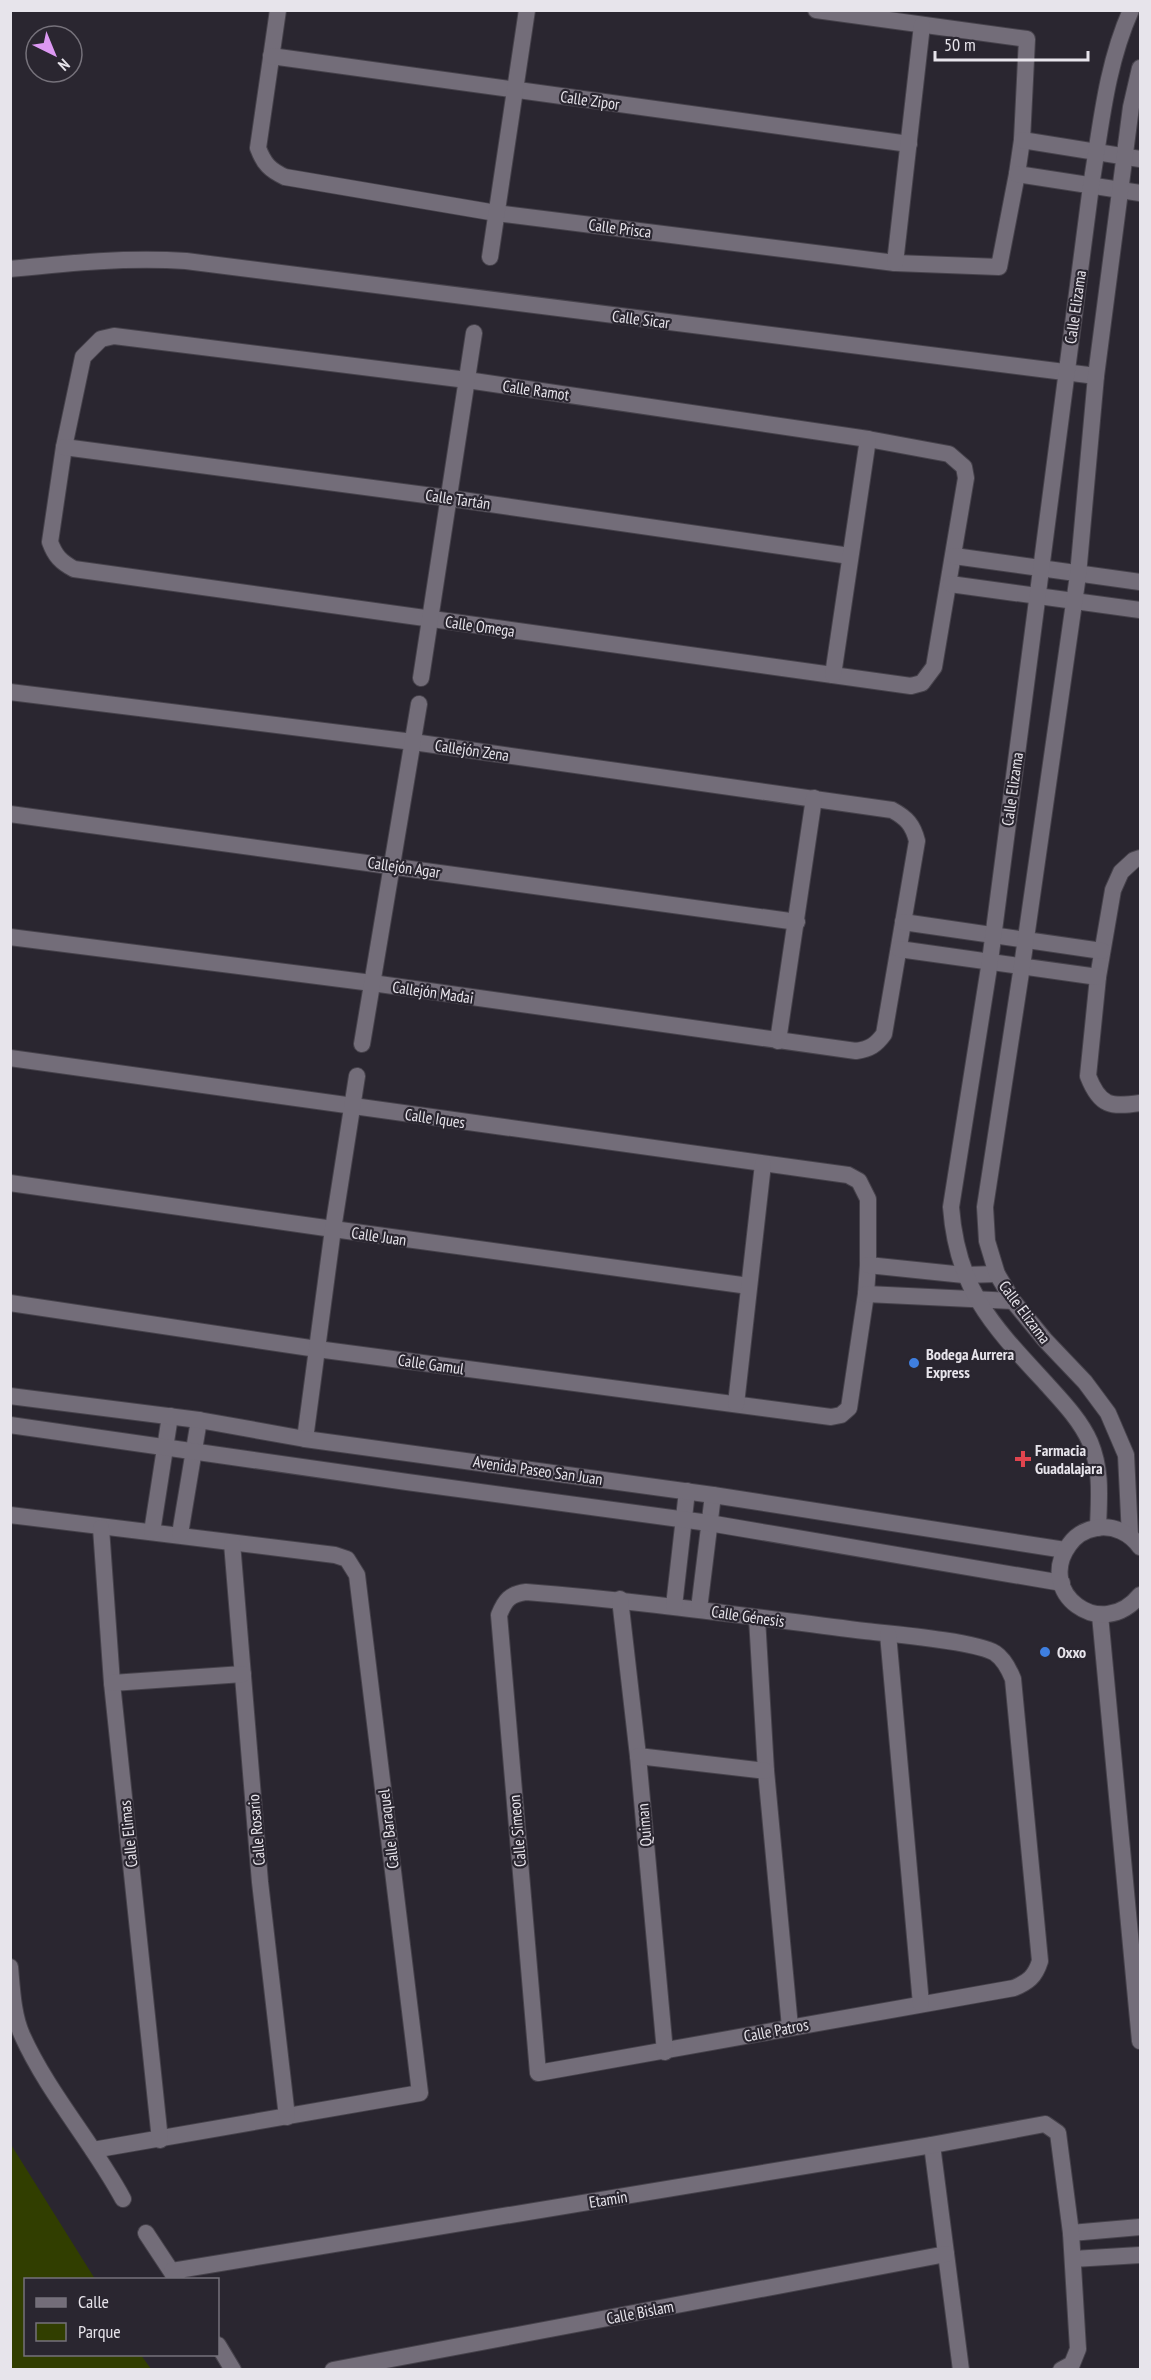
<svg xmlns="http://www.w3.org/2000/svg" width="1151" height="2380" viewBox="0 0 1151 2380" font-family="'PT Sans Narrow',sans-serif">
  <rect width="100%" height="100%" fill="#2a2630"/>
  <polygon fill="#313e00" points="10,2143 95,2279 26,2280 26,2354 141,2355 151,2369 11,2369"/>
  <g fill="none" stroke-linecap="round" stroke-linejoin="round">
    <g stroke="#46424b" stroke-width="18">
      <g id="minor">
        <path d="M278 10 258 148C264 164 270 170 285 177L496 213 895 263 999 267 1017 174 1022 140 1027 39 816 10"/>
        <polyline points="271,56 909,144"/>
        <polyline points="1022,140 1140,159"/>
        <polyline points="1017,174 1140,193"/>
        <polyline points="490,257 527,10"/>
        <polyline points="895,263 922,25"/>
        <path d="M10 269C69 263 127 257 186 261L1096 376"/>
        <path d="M114 336 467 380 868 439 949 454 964 467 966 478 934 667 922 683 911 686 74 569C61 562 55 556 50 542L64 447 83 357 101 339Z"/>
        <polyline points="64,447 448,498 850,556"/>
        <polyline points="954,556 1140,582"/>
        <polyline points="950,584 1140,610"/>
        <polyline points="833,675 868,439"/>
        <polyline points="421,678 474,333"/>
        <path d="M10 692 413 742 892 810C907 818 913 825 917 841L884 1034C876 1045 870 1049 856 1051L372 983 10 937"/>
        <polyline points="10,814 797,922"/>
        <path d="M1140 858 1134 860 1121 872 1113 890 1098 977 1088 1076C1100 1107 1111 1107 1140 1103"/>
        <polyline points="903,922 1102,951"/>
        <polyline points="899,949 1098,977"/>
        <polyline points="778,1041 814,798"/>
        <polyline points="362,1044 419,704"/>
        <polyline points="10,1058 848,1175 859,1181 868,1199 868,1265 866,1294 849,1408 841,1415 831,1417 317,1349 10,1303"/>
        <polyline points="10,1183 333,1229 749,1286"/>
        <polyline points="868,1265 964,1275 997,1274"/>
        <polyline points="866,1294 1013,1301"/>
        <polyline points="736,1404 763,1164"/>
        <polyline points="305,1439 333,1229 357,1076"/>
        <polyline points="10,1515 335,1555 347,1559 357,1575 420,2093 93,2150"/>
        <polyline points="101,1528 112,1683 160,2140"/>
        <path d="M1098 1528C1099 1497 1102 1471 1090 1442 1080 1419 1060 1399 1043 1380 991 1324 957 1288 951 1207L990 961 1091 186C1101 126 1106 66 1131 10"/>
        <polyline points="152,1532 170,1416"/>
        <polyline points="180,1534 199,1420"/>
        <polyline points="1130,1536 1126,1455 1108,1413 1085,1382 1045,1340 1013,1301 997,1274 987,1241 985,1207 1022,966 1078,575 1096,376 1131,107 1140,68"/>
        <polyline points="232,1543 260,1882 287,2117"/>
        <path d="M526 1592C640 1601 752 1617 865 1631 892 1634 976 1641 995 1653 1004 1659 1009 1669 1013 1679L1040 1961C1035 1977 1028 1982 1014 1988L538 2073 499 1615C505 1600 510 1594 526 1592Z"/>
        <polyline points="620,1599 638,1756 665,2052"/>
        <polyline points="674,1606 687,1491"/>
        <polyline points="699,1609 713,1495"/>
        <polyline points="1100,1615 1140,2041"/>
        <polyline points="757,1618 766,1771 790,2027"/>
        <polyline points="888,1634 921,2004"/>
        <polyline points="112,1683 243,1674"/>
        <polyline points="638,1756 766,1771"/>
        <path d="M10 1967C12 1989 13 2015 22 2035 48 2093 93 2143 123 2199"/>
        <polyline points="932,2145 961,2370"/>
        <polyline points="146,2233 177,2280"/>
        <polyline points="1071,2233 1140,2227"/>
        <polyline points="1073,2259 1140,2255"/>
        <polyline points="172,2271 932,2145 1045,2124 1058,2133 1071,2233 1078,2349 1072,2364 1061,2370"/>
        <polyline points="218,2345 233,2370"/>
        <polyline points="333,2370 946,2254"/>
      </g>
    </g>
    <g stroke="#46424b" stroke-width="18">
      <g id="tertiary">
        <polyline points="10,1396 199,1420 305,1439 713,1495 1065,1550"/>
        <polyline points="10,1425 407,1482 709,1523 1062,1583"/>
        <path d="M1140 1547C1130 1533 1114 1525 1096 1528 1085 1530 1075 1536 1069 1545 1035 1592 1101 1643 1140 1595"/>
      </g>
    </g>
    <use href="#minor" stroke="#736d79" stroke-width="16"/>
    <use href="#tertiary" stroke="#736d79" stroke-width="16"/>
  </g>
  <g fill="#3f7fe0" stroke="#2a2630" stroke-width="2">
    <circle cx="914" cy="1363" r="6"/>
    <circle cx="1045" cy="1652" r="6"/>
  </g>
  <path fill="#e0444e" stroke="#2a2630" stroke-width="2" d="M1020 1450h6v6h6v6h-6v6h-6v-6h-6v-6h6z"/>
  <g text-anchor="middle" stroke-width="4.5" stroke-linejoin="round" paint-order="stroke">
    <g font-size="16" fill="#e7e4eb" stroke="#2a2630">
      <text transform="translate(590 100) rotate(8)" y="6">Calle Zipor</text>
      <text transform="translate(620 228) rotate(7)" y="6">Calle Prisca</text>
      <text transform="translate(1075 307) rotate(-82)" y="6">Calle Elizama</text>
      <text transform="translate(641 319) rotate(7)" y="6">Calle Sicar</text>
      <text transform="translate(536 390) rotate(8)" y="6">Calle Ramot</text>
      <text transform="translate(458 499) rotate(8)" y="6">Calle Tartán</text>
      <text transform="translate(480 626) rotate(8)" y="6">Calle Omega</text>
      <text transform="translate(472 750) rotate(8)" y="6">Callejón Zena</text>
      <text transform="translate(1012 789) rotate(-82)" y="6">Calle Elizama</text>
      <text transform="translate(404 867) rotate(8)" y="6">Callejón Agar</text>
      <text transform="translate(433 992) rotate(8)" y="6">Callejón Madai</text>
      <text transform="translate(435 1118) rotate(8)" y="6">Calle Iques</text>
      <text transform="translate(379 1236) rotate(8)" y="6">Calle Juan</text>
      <text transform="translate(1025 1312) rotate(53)" y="6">Calle Elizama</text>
      <text transform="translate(431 1364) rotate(8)" y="6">Calle Gamul</text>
      <text transform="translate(538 1470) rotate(8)" y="6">Avenida Paseo San Juan</text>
      <text transform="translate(748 1616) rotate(8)" y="6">Calle Génesis</text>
      <text transform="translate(644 1825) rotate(-95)" y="6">Quiman</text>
      <text transform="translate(388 1829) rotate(-97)" y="6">Calle Baraquel</text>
      <text transform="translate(256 1830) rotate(-95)" y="6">Calle Rosario</text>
      <text transform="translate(517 1831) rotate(-95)" y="6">Calle Simeon</text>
      <text transform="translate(128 1834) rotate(-96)" y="6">Calle Elimas</text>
      <text transform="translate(776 2030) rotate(-11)" y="6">Calle Patros</text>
      <text transform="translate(608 2199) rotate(-9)" y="6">Etamin</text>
      <text transform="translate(640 2312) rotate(-11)" y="6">Calle Bislam</text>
    </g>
    <g font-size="16" font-weight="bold" fill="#e7e4eb" stroke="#2a2630" text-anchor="start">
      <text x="926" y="1360">Bodega Aurrera<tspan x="926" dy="18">Express</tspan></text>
      <text x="1035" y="1456">Farmacia<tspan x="1035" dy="18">Guadalajara</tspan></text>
      <text x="1057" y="1658">Oxxo</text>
    </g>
  </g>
  <rect width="1151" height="2380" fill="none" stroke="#e7e4eb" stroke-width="24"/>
  <rect x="24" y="2278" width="195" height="78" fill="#2a2630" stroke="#76727b" stroke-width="1.5"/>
  <rect x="36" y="2298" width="30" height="9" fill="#736d79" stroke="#76727b" stroke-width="1.5"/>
  <text x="78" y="2308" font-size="18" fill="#e7e4eb">Calle</text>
  <rect x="36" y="2323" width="30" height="18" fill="#313e00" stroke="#76727b" stroke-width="1.5"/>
  <text x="78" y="2338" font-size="18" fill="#e7e4eb">Parque</text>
  <g transform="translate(54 54) rotate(137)"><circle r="28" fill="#2a2630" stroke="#76727b" stroke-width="1.5"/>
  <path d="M0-4.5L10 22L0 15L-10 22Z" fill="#dd99f3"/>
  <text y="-9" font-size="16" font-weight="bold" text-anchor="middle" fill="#e7e4eb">N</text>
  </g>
  <path d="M935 51v9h153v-9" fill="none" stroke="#e7e4eb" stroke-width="3"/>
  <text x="944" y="51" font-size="18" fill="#e7e4eb" stroke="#2a2630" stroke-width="4.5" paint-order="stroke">50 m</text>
</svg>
